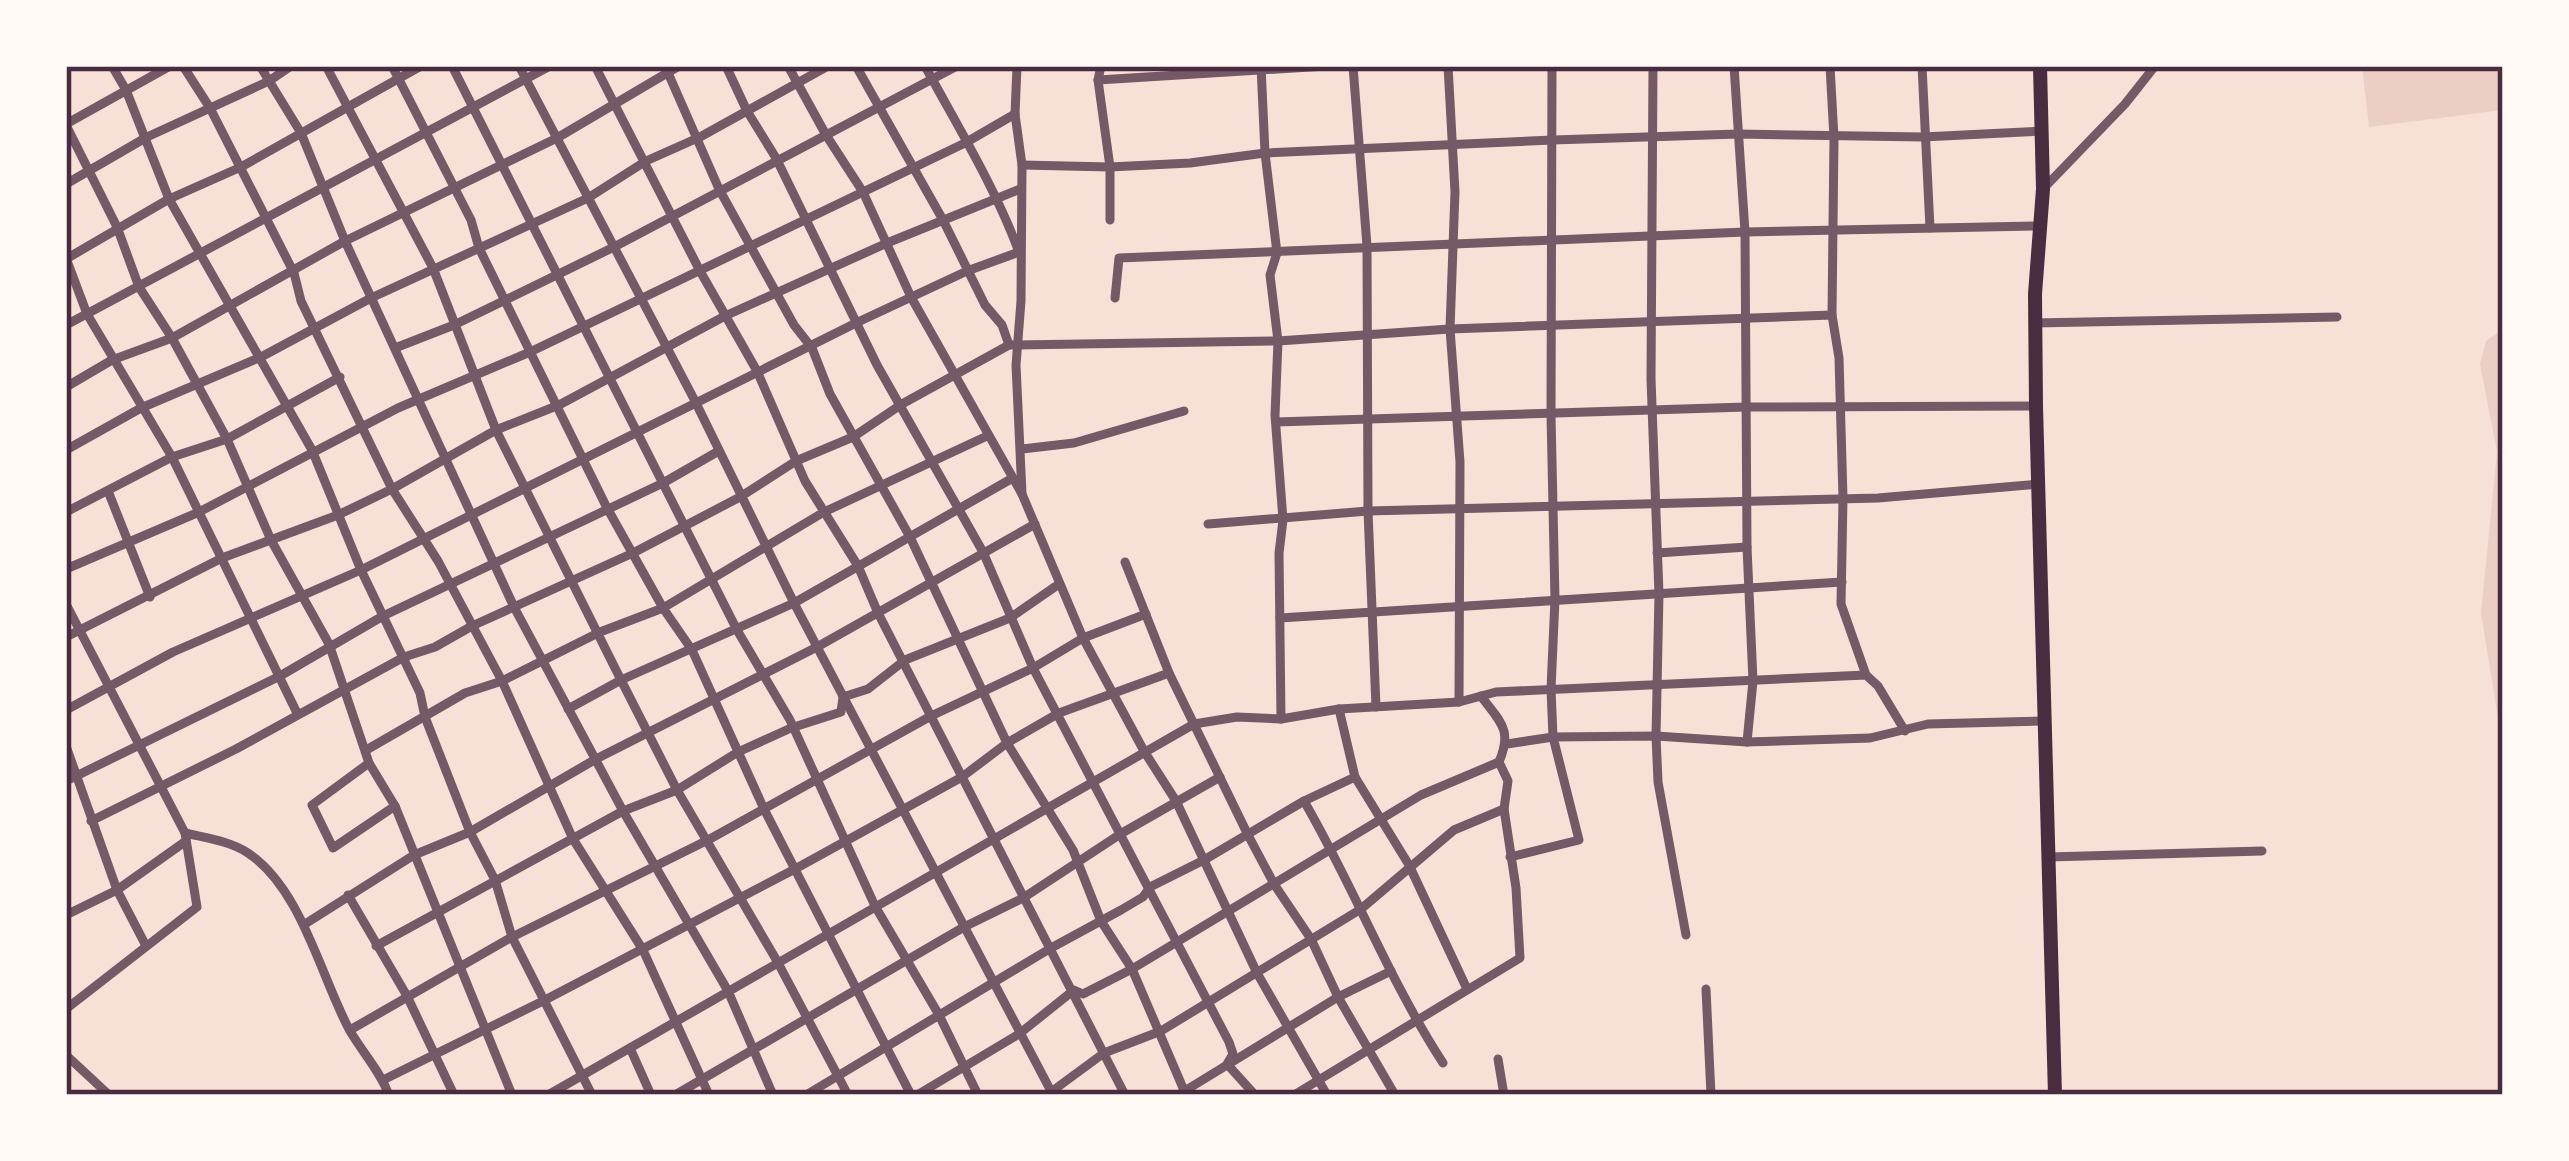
<svg xmlns="http://www.w3.org/2000/svg" width="2569" height="1161" viewBox="0 0 2569 1161" font-family="'Libre Baskerville',serif">
  <rect width="100%" height="100%" fill="#f7e1d7"/>
  <g fill="#ebcfc5">
    <polygon points="2362,66 2503,66 2503,110 2369,127"/>
    <polygon points="2503,329 2503,749 2481,613 2497,452 2480,364 2486,341"/>
  </g>
  <g fill="none" stroke-linecap="round" stroke-linejoin="round">
    <g stroke="#755966" stroke-width="9">
      <polyline points="112,66 126,90 169,199 312,450 361,570 420,693 425,717 470,832 495,880 512,937 592,1095"/>
      <polyline points="183,66 210,108 294,273 301,301 392,489 438,561 502,681 573,839 643,950 709,1095"/>
      <polyline points="260,66 301,133 345,241 514,607 623,811 728,991 773,1095"/>
      <polyline points="326,66 433,268 496,430 621,680 677,790 777,961 848,1095"/>
      <polyline points="392,66 471,220 479,248 606,506 663,608 692,650 764,809 911,1095"/>
      <polyline points="452,66 737,630 790,720 875,906 939,1015 978,1095"/>
      <polyline points="519,66 695,401 794,603 1053,1095"/>
      <polyline points="595,66 700,271 757,371 805,481 858,566 878,613 1125,1095"/>
      <polyline points="665,66 719,189 794,325 812,348 830,394 910,537 1007,743 1073,850 1101,921 1132,969 1186,1095"/>
      <polyline points="726,66 747,111 776,158 877,365 983,552 1033,668 1229,1042 1233,1054 1227,1064 1255,1095"/>
      <polyline points="788,66 826,135 863,192 911,297 1022,494 1083,638 1144,751 1176,801 1257,973 1327,1095"/>
      <polyline points="856,66 943,220 985,305 1002,325 1009,345"/>
      <polyline points="1017,66 1015,114 1022,165 1021,301 1016,365 1022,494"/>
      <polyline points="1101,66 1098,80 1110,167 1110,220"/>
      <polyline points="1261,66 1265,153 1277,253 1270,275 1278,341 1275,415 1283,520 1279,553 1281,719"/>
      <polyline points="1353,66 1367,246 1368,511 1376,707"/>
      <polyline points="1448,66 1455,192 1450,329 1460,462 1459,702"/>
      <polyline points="1653,66 1651,379 1659,594 1656,736 1658,782 1686,935"/>
      <polyline points="1734,66 1745,232 1747,547 1753,681 1747,742"/>
      <polyline points="1830,66 1834,138 1832,315 1839,358 1843,498 1841,604 1866,675"/>
      <polyline points="1922,66 1930,228"/>
      <polyline points="66,67 67,66"/>
      <polyline points="1098,80 1327,66"/>
      <polyline points="66,124 170,66"/>
      <polyline points="66,125 117,227 139,287 172,338 227,439 271,540 329,644 369,763 395,806 512,1095"/>
      <polyline points="1022,165 1110,167 1190,163 1265,153 1553,140 1738,134 1923,137 2042,131"/>
      <polyline points="66,184 147,137 269,81 291,66"/>
      <polyline points="2043,189 2125,104 2155,66"/>
      <polyline points="66,258 87,314 172,457 297,713"/>
      <polyline points="66,259 169,199 241,167 421,66"/>
      <polyline points="1115,298 1119,258 1745,232 2040,226"/>
      <polyline points="2035,323 2337,317"/>
      <polyline points="66,325 550,66"/>
      <polyline points="395,348 454,325 614,247 957,66"/>
      <polyline points="66,387 112,360 172,338 345,241 557,138 679,66"/>
      <polyline points="1276,422 1746,407 2036,406"/>
      <polyline points="1022,449 1074,443 1184,411"/>
      <polyline points="66,450 141,408 261,357 371,298 588,198 646,161 700,137 828,66"/>
      <polyline points="108,491 150,597"/>
      <polyline points="66,512 172,457 227,439 340,377"/>
      <polyline points="1208,524 1368,511 1878,498 2040,484"/>
      <polyline points="1657,553 1747,547"/>
      <polyline points="1125,562 1169,673 1248,835 1274,884 1311,939 1338,997 1395,1095"/>
      <polyline points="66,569 199,512 398,408 530,352 965,143 1015,114"/>
      <polyline points="66,604 185,833 197,907 66,1009"/>
      <polyline points="1280,618 1842,582"/>
      <polyline points="66,637 222,558 338,515 392,489 496,430 559,405 725,316 887,243 1020,189"/>
      <polyline points="568,709 621,680 794,603 1011,479"/>
      <polyline points="1339,709 1355,777 1409,865 1467,989"/>
      <path d="M66 710 173 652 361 570 858 322 967 271 1019 252C995 187 958 127 925 66"/>
      <polyline points="1507,744 1553,737 1656,736 1747,742 1870,738 1928,724 2045,721"/>
      <polyline points="66,746 117,890 145,944"/>
      <polyline points="368,749 465,693 502,681 600,632 663,608 824,512 987,436"/>
      <polyline points="369,763 312,805 333,848 395,806"/>
      <polyline points="66,781 280,676 383,616 663,483 717,452"/>
      <path d="M1304 801C1354 887 1389 980 1443 1063"/>
      <polyline points="91,821 236,749 404,657 435,647 472,626 633,553 740,497 796,461 853,437 902,404 1009,345 1278,341 1450,329 1832,315"/>
      <path d="M185 833C206 838 230 841 248 853 302 889 321 978 350 1031 363 1053 380 1071 389 1095"/>
      <polyline points="1510,857 1579,840 1553,737 1551,689 1555,599 1551,415 1552,66"/>
      <polyline points="2049,857 2262,851"/>
      <polyline points="348,895 407,996 454,1095"/>
      <polyline points="66,915 117,890 186,841"/>
      <polyline points="305,924 414,855 470,832 596,759 817,647 1035,524"/>
      <polyline points="376,946 623,811 677,790 738,752 791,728 841,712 843,697 868,689 905,660 1010,618 1059,584"/>
      <polyline points="1706,989 1711,1095"/>
      <polyline points="350,1030 512,937 708,840 931,716 1033,668 1083,638 1146,614"/>
      <polyline points="630,1048 651,1095"/>
      <polyline points="66,1055 109,1095"/>
      <polyline points="1498,1059 1504,1095"/>
      <polyline points="383,1080 543,1001 795,869 962,777 1007,743 1059,713 1169,673"/>
      <polyline points="1051,1092 1104,1053 1161,1031 1361,909 1454,830 1504,809"/>
      <polyline points="548,1095 1194,724 1237,717 1281,719 1339,709 1459,702 1496,692 1866,675 1878,686 1905,731"/>
      <polyline points="675,1095 964,927 1023,898 1122,833 1220,777"/>
      <polyline points="806,1095 1051,948 1121,910 1143,897 1150,887 1204,860 1304,801 1355,777"/>
      <polyline points="917,1095 1019,1034 1074,990 1083,994 1132,969 1421,795 1499,762"/>
      <polyline points="1178,1095 1338,997 1391,971"/>
      <path d="M1294 1095 1520 958 1516 888 1504 809 1508 781 1499 762C1513 729 1500 722 1481 696"/>
    </g>
    <polyline stroke="#4a2c40" stroke-width="14" points="2040,66 2043,189 2035,294 2036,406 2055,1095"/>
  </g>
  <rect width="2569" height="1161" fill="none" stroke="#fffaf5" stroke-width="138"/>
  <rect x="69" y="69" width="2431" height="1023" fill="none" stroke="#4a2c40" stroke-width="4.5"/>
</svg>
